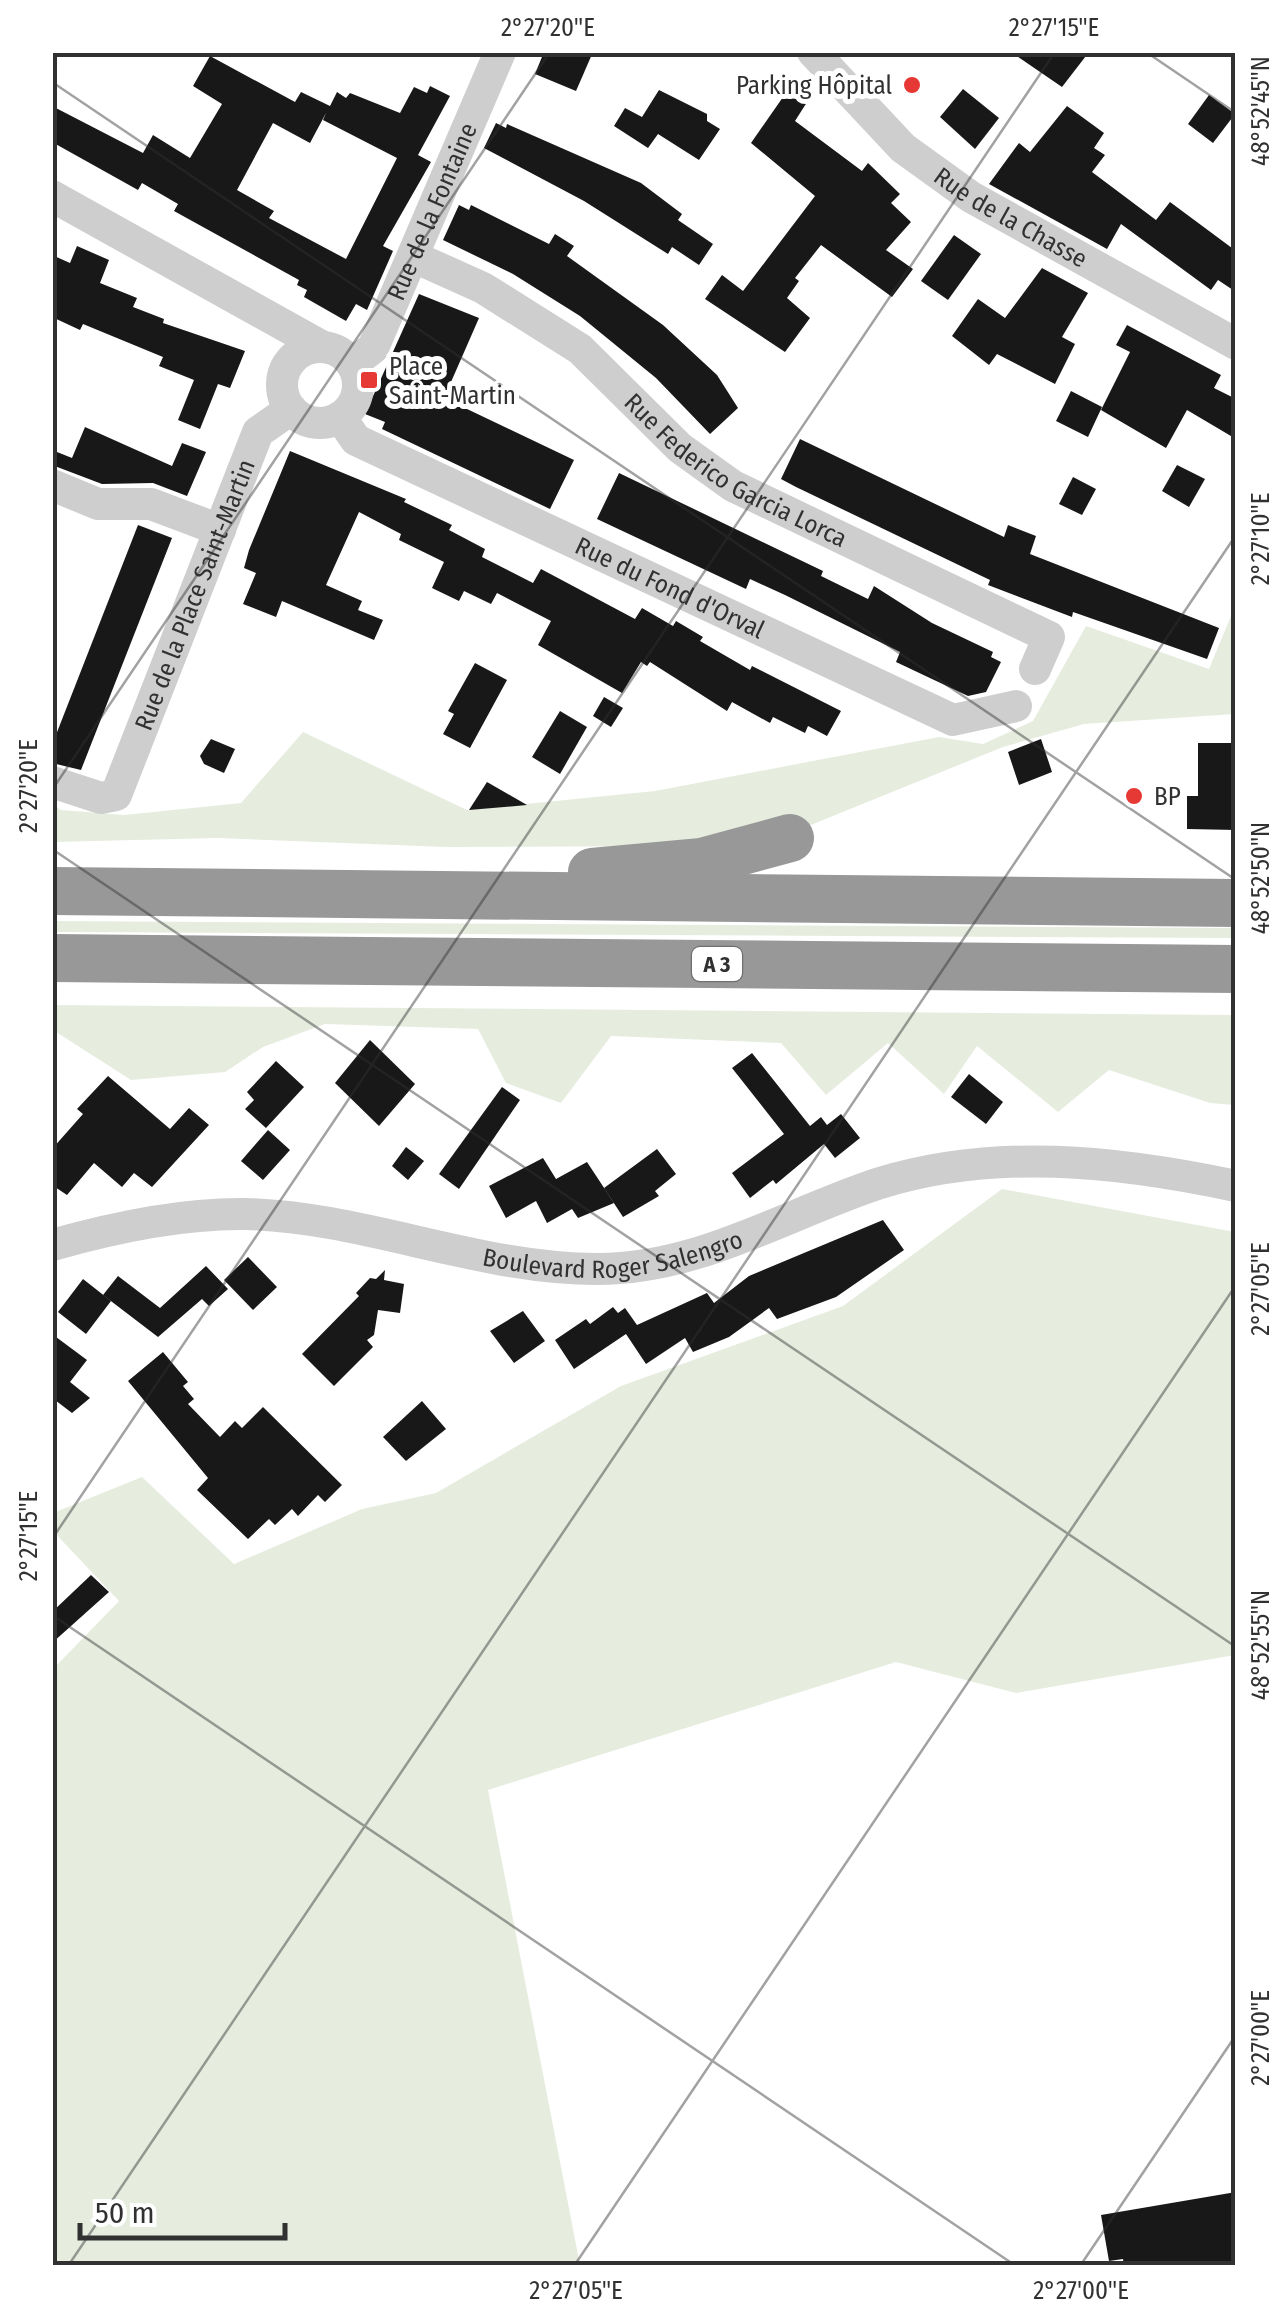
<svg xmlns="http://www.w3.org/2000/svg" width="1288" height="2318" viewBox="0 0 1288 2318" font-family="'Fira Sans Condensed',sans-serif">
  <rect width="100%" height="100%" fill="#fff"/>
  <g fill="#e6eddf">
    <polygon points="1233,611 1235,714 1084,724 1003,747 791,833 703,846 446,847 218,838 53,842 52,804 61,810 124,815 241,803 303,732 467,810 655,791 939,737 983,744 1033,721 1086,626 1209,669"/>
    <polygon points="53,921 1235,928 1236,938 53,932"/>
    <polygon points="52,1005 1235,1015 1235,1105 1210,1103 1109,1070 1058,1112 977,1046 944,1094 888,1043 826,1095 781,1043 611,1036 561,1103 506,1083 478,1029 325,1024 263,1047 225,1072 131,1080 53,1030"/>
    <polygon points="1002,1189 1235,1232 1235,1655 1016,1693 896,1662 488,1790 580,2265 53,2265 53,1669 119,1601 53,1531 53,1513 142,1477 234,1564 362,1509 436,1493 621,1386 843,1306"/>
  </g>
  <g fill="#181818" fill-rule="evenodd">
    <polygon points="544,52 593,52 576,91 535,74"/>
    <polygon points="1011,52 1089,52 1062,87"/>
    <path d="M210 56 295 102 301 92 330 106 337 92 346 98 350 93 400 113 414 87 427 93 430 86 450 96 418 155 431 162 383 246 393 251 367 310 356 304 346 321 304 297 307 290 297 285 299 280 174 211 178 204 142 183 138 190 52 142V106L143 153 153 135 190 158 222 104 193 86ZM326 113 323 120 397 158 346 259 269 218 274 211 237 190 273 123 310 143Z"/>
    <polygon points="790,87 809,99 795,121 862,171 868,163 900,194 891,203 911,222 886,250 913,269 892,297 821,245 795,278 799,281 787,298 810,318 785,352 705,299 722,275 743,291 815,196 751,143"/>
    <polygon points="963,89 999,118 975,149 940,117"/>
    <polygon points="659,90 707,114 707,121 720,129 699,160 658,134 648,148 614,126 625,108 642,117"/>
    <polygon points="1209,95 1235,114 1213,143 1188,124"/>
    <polygon points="1067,106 1104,133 1094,148 1105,155 1092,172 1156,220 1170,202 1236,251 1236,292 1218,280 1211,290 1121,224 1107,249 989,184 1019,143 1030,152"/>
    <polygon points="496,123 506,128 507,124 641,183 682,214 678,220 713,244 699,265 672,247 668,254 584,201 484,148"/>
    <polygon points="459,205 469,210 471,205 549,244 555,234 574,246 567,256 663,325 717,375 738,408 710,434 656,378 580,316 513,274 443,240"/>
    <polygon points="954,235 981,254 948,300 921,281"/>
    <polygon points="77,246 109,260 100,283 137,298 133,307 164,319 163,323 245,351 230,388 218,384 200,429 178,420 194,380 159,366 163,357 83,324 80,330 52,317 52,255 70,263"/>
    <polygon points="1042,268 1088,293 1062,337 1075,344 1055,384 997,354 989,365 952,336 978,299 1005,318"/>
    <polygon points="419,294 479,318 444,398 574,460 550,509 382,429 385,422 365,414"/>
    <polygon points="1127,325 1221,375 1214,388 1236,399 1236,439 1187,410 1166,448 1101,410 1130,352 1116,345"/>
    <polygon points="1071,391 1102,407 1088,437 1056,421"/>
    <polygon points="85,427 172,466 182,443 206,452 187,496 153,483 102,484 52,465 52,450 72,458"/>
    <polygon points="800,439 1004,537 1008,525 1036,536 1030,554 1219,628 1207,659 1073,612 1072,617 988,585 990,580 796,487 781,479"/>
    <polygon points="290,451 406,499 404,502 452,525 449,530 485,549 482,557 533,583 541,569 635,619 642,608 673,626 676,621 703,637 700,641 750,670 752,666 841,711 827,736 808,726 805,733 773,717 770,723 732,702 727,711 650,662 647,666 641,662 622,693 538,645 551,621 497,593 491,604 464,591 459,601 432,588 444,562 399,540 401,534 359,512 326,585 362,601 358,610 383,620 374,640 282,601 276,617 243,604 256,573 244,568 249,550"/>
    <polygon points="1177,465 1205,479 1189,507 1162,491"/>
    <polygon points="619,473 823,571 821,576 868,599 874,586 932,623 993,652 991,657 1001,662 986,692 968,696 896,662 900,652 785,595 750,579 746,589 597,519"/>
    <polygon points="1073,477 1096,489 1082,515 1059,504"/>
    <polygon points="138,525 172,538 81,770 52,763 52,745"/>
    <polygon points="475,663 507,680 470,748 443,734 454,714 448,711"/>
    <polygon points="604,697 623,708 611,727 593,716"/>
    <polygon points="560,711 587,727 560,774 532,757"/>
    <polygon points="211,739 235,749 224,773 204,764 200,756"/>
    <polygon points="1041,739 1052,772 1019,785 1008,752"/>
    <polygon points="1198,743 1236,743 1236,830 1187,829 1187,796 1198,796"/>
    <polygon points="487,782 527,805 469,810"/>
    <polygon points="370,1040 415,1084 379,1126 335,1083"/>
    <polygon points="752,1053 810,1126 821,1117 827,1125 841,1114 860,1138 835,1158 824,1144 776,1184 773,1180 750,1198 732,1173 784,1134 732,1068"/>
    <polygon points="276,1061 304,1087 266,1128 245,1109 254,1100 247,1092"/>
    <polygon points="969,1074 1003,1102 986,1124 951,1097"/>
    <polygon points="108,1076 170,1129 189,1108 209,1125 152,1187 134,1173 122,1187 94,1163 67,1195 52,1185 52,1149 83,1114 77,1109"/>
    <polygon points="502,1087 520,1100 459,1189 439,1174"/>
    <polygon points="268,1130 290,1150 263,1180 241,1161"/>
    <polygon points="406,1147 424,1161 408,1180 392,1166"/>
    <polygon points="657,1149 676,1174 655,1191 659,1196 623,1217 604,1188"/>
    <polygon points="543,1158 556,1179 587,1162 614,1203 578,1218 572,1209 547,1223 536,1201 506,1218 489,1186"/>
    <polygon points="883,1220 904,1250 836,1297 777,1319 769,1308 729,1337 693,1352 685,1338 646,1364 626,1334 574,1369 555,1340 586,1319 590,1324 613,1307 618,1313 625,1308 637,1325 707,1293 714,1303 749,1276"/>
    <polygon points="248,1257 277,1287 253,1310 224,1280"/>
    <polygon points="206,1266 228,1289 209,1306 202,1299 158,1337 103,1295 118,1276 160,1308"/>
    <polygon points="385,1270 384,1280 404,1284 400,1313 378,1310 374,1335 367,1340 373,1347 334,1386 302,1354 359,1296 356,1293 370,1278 376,1279"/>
    <polygon points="83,1279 111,1301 86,1334 58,1312"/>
    <polygon points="523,1311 545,1341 514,1363 490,1331"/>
    <polygon points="52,1334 87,1360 70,1382 90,1398 72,1413 55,1400 52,1403"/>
    <polygon points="163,1352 188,1382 183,1386 194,1399 188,1404 220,1437 235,1421 242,1428 263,1407 342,1485 325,1502 318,1495 298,1516 292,1509 275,1525 269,1519 248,1539 197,1490 208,1478 128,1381"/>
    <polygon points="422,1401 446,1429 406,1461 383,1437"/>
    <polygon points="91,1575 109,1592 52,1643 52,1612"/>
    <polygon points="1236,2192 1236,2266 1124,2266 1123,2259 1109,2261 1101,2215"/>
  </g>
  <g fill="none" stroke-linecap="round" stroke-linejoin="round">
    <g stroke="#cecece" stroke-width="32">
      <path id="s1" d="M813 52 903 148 971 197 1236 344"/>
      <polyline points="52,196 323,347"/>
      <path id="s2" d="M414 257 483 288 580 349 680 448 733 486 1049 637 1035 669"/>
      <circle cx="320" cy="385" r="38"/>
      <path id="s3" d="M352 364 373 348 500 52"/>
      <path id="s4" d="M340 417 356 440 953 720 1016 706"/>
      <polyline points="52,485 98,504 151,504 220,530"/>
      <path id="s5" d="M52 782 101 798 116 795 258 432 291 409"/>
      <path id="s6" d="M52 1245C112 1228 184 1213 246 1214 364 1217 478 1269 597 1269 699 1269 784 1215 877 1184 994 1147 1118 1161 1236 1186"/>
    </g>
    <g stroke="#989898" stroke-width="48">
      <polyline points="592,872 702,862 790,838"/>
      <polyline points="52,891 1236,903"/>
      <polyline points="52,958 1236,969"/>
    </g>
  </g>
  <path fill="none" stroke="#313131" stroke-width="2.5" stroke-opacity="0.45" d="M1146 52 1236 113M52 82 1236 880M52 790 550 52M52 849 1236 1647M52 1539 1055 52M52 1615 1016 2266M68 2266 1236 535M574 2266 1236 1285M1080 2266 1236 2035"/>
  <g fill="#e63835" stroke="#fff" stroke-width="4">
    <circle cx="912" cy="85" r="10"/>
    <rect x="359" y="370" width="20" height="20" rx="5"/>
    <circle cx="1134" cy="796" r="10"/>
  </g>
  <g text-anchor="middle" stroke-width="10" stroke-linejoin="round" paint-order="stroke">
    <rect fill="#fff" stroke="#6f6f6f" stroke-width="2.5" x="692" y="947" width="50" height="34" rx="8"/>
    <g font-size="22" font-weight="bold" fill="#313131">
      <text x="717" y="972">A 3</text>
    </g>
    <g font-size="25" fill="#313131" stroke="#fff" text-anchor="start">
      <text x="892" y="94" text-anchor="end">Parking Hôpital</text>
      <text x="389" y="375">Place<tspan x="389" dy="29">Saint-Martin</tspan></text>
      <text x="1154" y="805">BP</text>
    </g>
    <g font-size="25" fill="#313131" stroke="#fff">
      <text dy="9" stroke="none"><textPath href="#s3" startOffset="175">Rue de la Fontaine</textPath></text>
      <text dy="9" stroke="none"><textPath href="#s1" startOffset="260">Rue de la Chasse</textPath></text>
      <text dy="9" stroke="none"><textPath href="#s2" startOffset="390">Rue Federico Garcia Lorca</textPath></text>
      <text dy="9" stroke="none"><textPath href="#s4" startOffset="375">Rue du Fond d'Orval</textPath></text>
      <text dy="9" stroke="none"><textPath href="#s5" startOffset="282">Rue de la Place Saint-Martin</textPath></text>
      <text dy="9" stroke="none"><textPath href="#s6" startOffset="570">Boulevard Roger Salengro</textPath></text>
    </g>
  </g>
  <rect width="1288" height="2318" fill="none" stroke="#ffffff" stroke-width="110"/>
  <path d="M80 2223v15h205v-15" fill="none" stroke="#313131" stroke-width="5"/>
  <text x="95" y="2223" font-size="30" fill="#313131" stroke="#ffffff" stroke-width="8" paint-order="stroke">50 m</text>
  <rect x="55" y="55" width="1178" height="2208" fill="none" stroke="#313131" stroke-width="4"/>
  <g font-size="25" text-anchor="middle" fill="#313131">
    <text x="548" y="36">2°27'20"E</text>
    <text x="1054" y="36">2°27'15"E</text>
    <text transform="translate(1260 111) rotate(-90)" y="9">48°52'45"N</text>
    <text transform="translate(1260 539) rotate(-90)" y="9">2°27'10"E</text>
    <text transform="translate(28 786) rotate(-90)" y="9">2°27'20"E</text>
    <text transform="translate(1260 878) rotate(-90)" y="9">48°52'50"N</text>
    <text transform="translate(1260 1289) rotate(-90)" y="9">2°27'05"E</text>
    <text transform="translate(28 1536) rotate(-90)" y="9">2°27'15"E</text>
    <text transform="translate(1260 1645) rotate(-90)" y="9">48°52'55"N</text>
    <text transform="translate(1260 2038) rotate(-90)" y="9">2°27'00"E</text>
    <text x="576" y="2299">2°27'05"E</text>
    <text x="1081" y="2299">2°27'00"E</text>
  </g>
</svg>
